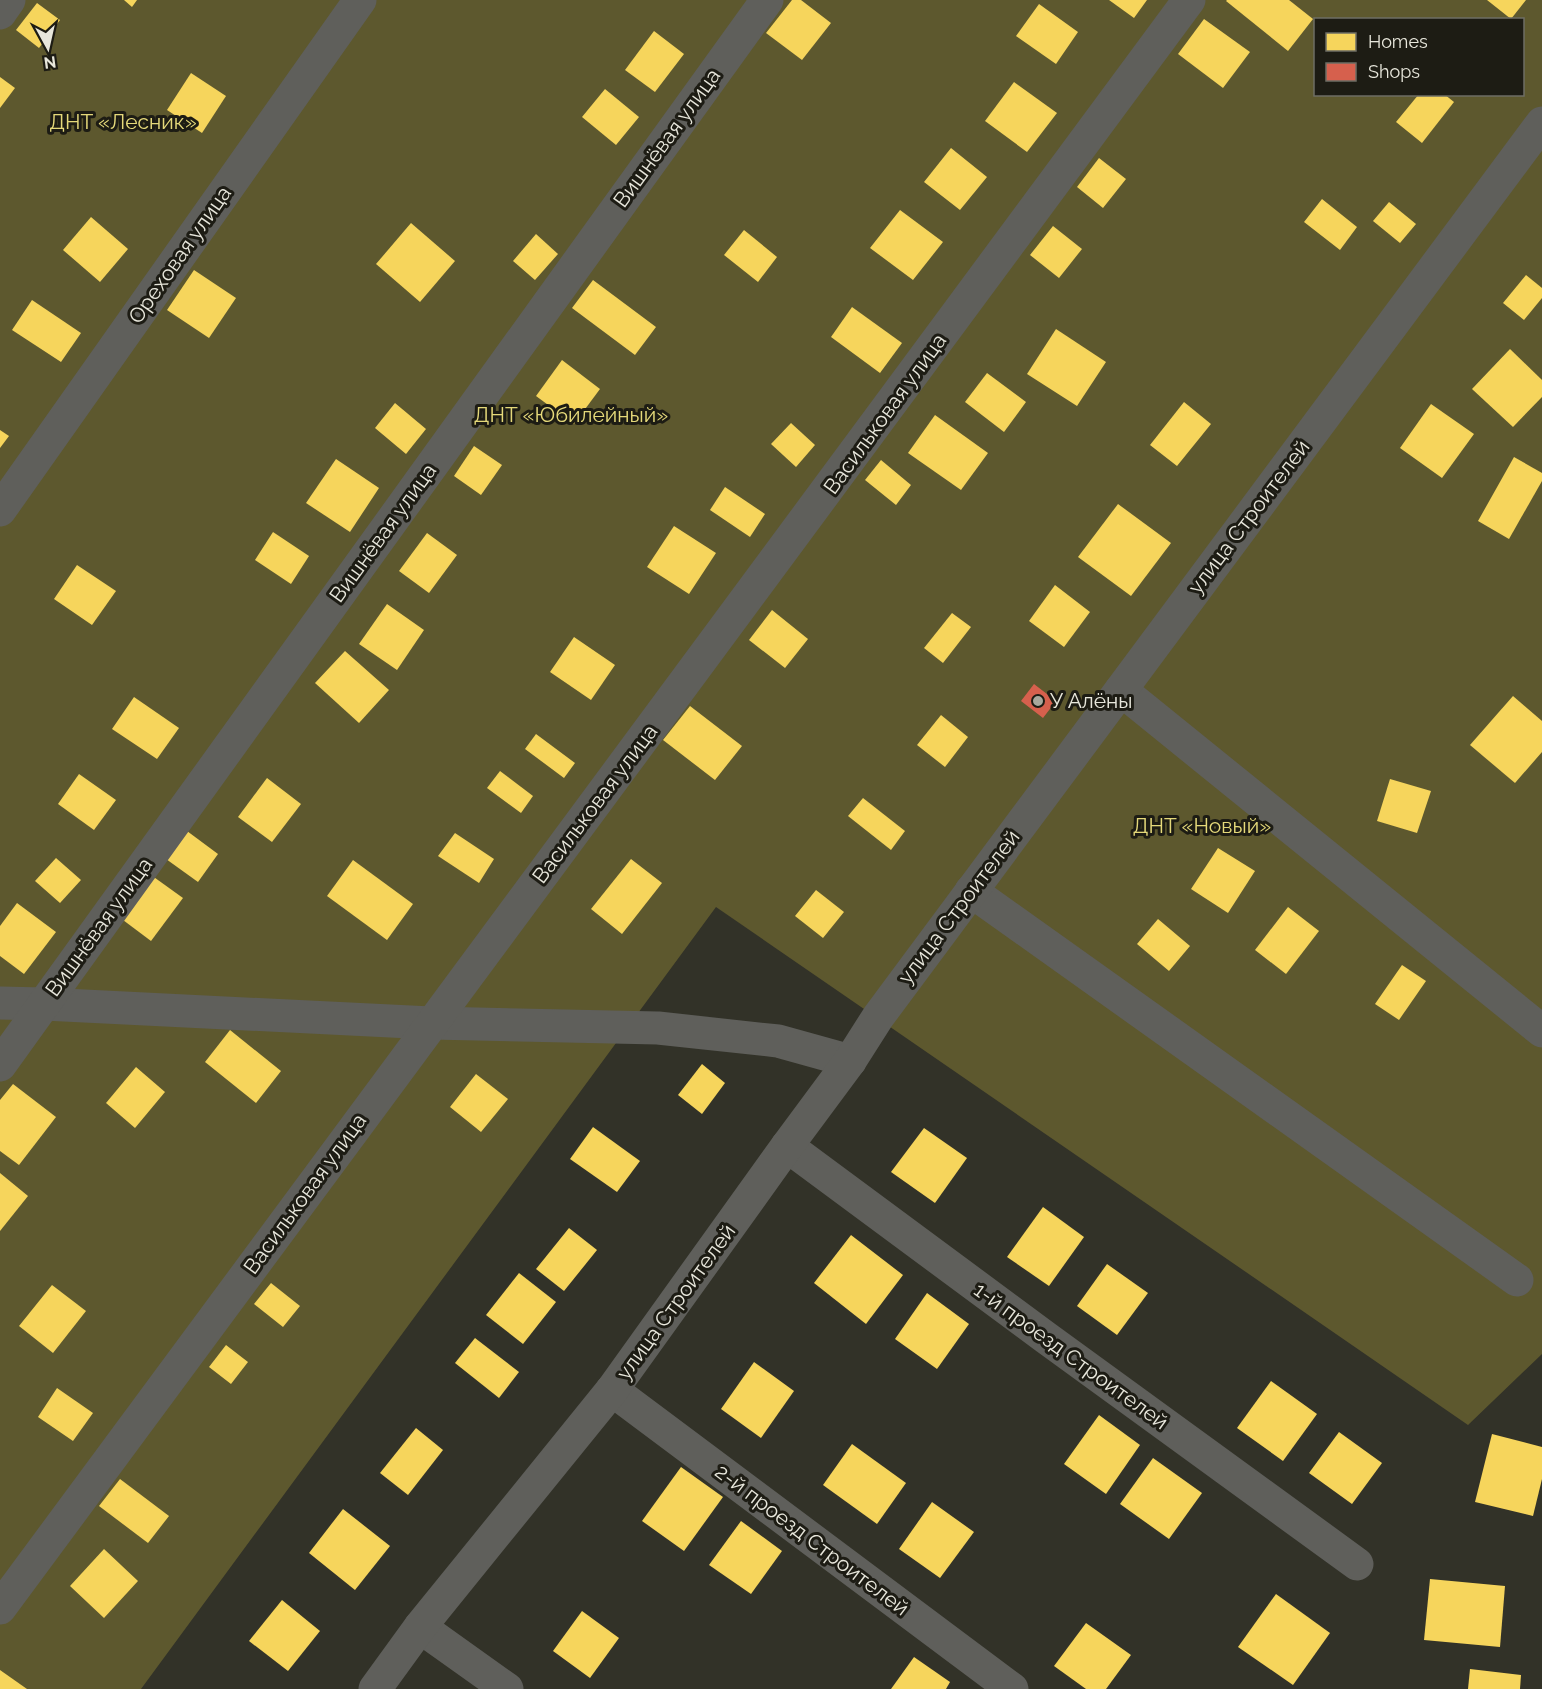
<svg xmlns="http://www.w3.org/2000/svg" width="1542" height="1689" viewBox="0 0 1542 1689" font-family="Raleway,sans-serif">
  <rect width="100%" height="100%" fill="#323228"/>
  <path fill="#5d582e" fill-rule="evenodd" d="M0 0H1542V1354L1468 1425 716 907 141 1689H0ZM1316 20H1522V94H1316Z"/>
  <g fill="#f6d55c">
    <polygon points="124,0 137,0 132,7"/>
    <polygon points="792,0 801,0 831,23 802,60 766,33"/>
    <polygon points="1109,0 1147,0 1134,18"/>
    <polygon points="1227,0 1289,0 1313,19 1288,51 1226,1"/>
    <polygon points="1487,0 1526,0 1511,19"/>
    <polygon points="37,3 60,20 39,48 16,30"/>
    <polygon points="1039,4 1078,32 1056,64 1016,36"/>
    <polygon points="1204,19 1250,52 1223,88 1178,54"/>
    <polygon points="654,31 684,54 655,92 625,70"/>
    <polygon points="191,73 226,96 202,133 167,110"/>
    <polygon points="0,77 15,88 0,108"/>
    <polygon points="1014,82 1057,113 1027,152 985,121"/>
    <polygon points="605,89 639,117 616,145 582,117"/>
    <polygon points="1419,94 1444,94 1454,102 1422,143 1396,122"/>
    <polygon points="951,148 987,177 960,210 924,182"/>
    <polygon points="1099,158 1126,179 1103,208 1077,187"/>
    <polygon points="1322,199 1357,227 1340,250 1304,222"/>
    <polygon points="1389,202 1416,224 1400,243 1373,221"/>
    <polygon points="900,210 943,242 913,280 870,248"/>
    <polygon points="91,217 128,249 100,282 63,250"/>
    <polygon points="411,223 455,261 420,302 376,264"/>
    <polygon points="1053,226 1082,249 1059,278 1030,255"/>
    <polygon points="744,230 777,257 758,282 724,255"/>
    <polygon points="536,234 558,254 535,280 513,261"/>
    <polygon points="194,270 236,298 209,338 167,310"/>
    <polygon points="1526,275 1542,288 1542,298 1524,320 1503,303"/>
    <polygon points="593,280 656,327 635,355 572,308"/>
    <polygon points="32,300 81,333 61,362 12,330"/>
    <polygon points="852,307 902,343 880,373 831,337"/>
    <polygon points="1056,329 1106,362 1077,406 1027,374"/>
    <polygon points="1510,349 1542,380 1542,397 1513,427 1472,389"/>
    <polygon points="562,360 600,389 574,424 536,396"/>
    <polygon points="987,373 1026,402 1004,432 965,402"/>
    <polygon points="1184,402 1211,424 1177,466 1150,445"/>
    <polygon points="395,403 426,429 406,454 375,428"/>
    <polygon points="1431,404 1474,434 1442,478 1400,448"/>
    <polygon points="935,415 988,453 961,490 908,453"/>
    <polygon points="791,423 815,445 796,467 771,444"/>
    <polygon points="0,430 9,436 0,448"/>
    <polygon points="474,446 502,465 481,495 454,476"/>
    <polygon points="1514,457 1542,473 1542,481 1509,539 1478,521"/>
    <polygon points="336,459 379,488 350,532 306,503"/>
    <polygon points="881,460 911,485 896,505 865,480"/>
    <polygon points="725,487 765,514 750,537 710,510"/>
    <polygon points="1118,504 1171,543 1131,596 1078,557"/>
    <polygon points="674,526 716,553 689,594 647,567"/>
    <polygon points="273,532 309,556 291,584 255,560"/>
    <polygon points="427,533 457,555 429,593 399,571"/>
    <polygon points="77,565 116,591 92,625 54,599"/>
    <polygon points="1055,585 1090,612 1064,647 1029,621"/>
    <polygon points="387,604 424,630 397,670 359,644"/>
    <polygon points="772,610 808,639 785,668 749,640"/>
    <polygon points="952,613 971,627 943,663 924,648"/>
    <polygon points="574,637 615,665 591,700 550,672"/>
    <polygon points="345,651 389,690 359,723 315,683"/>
    <polygon points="1513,696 1542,721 1542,752 1515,783 1470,745"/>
    <polygon points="134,697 179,728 157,759 112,729"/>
    <polygon points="690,706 742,746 715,780 663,740"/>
    <polygon points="941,715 968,737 945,767 917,745"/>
    <polygon points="536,734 575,763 564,778 525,749"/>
    <polygon points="500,771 533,796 521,813 487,788"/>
    <polygon points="79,774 116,800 94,830 58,804"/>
    <polygon points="267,778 301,804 272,842 238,817"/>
    <polygon points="1390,779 1431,791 1417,833 1377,821"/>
    <polygon points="863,798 905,831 891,850 848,816"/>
    <polygon points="187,831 218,854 198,882 166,859"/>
    <polygon points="455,833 494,859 479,883 438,856"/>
    <polygon points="1218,848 1255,871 1228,913 1191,889"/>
    <polygon points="56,858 81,880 60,903 35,881"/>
    <polygon points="631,859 662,883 622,934 591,909"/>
    <polygon points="353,860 413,904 387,940 327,896"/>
    <polygon points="151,875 183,898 151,941 119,917"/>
    <polygon points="816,890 844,912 823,938 795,916"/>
    <polygon points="17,903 56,932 24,974 0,956 0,926"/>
    <polygon points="1288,907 1319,931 1286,974 1255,950"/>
    <polygon points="1158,919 1190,946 1169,971 1137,944"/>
    <polygon points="1402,965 1426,981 1399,1020 1375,1004"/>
    <polygon points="230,1030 281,1071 256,1103 205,1062"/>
    <polygon points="702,1064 725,1083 702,1114 678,1095"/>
    <polygon points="136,1067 165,1092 135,1128 106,1103"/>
    <polygon points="476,1074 508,1099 481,1132 450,1107"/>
    <polygon points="13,1084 56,1117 19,1165 0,1151 0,1100"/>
    <polygon points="593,1127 640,1161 617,1192 570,1159"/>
    <polygon points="924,1128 967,1158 935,1203 891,1172"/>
    <polygon points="0,1173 28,1196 0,1231"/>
    <polygon points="1043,1207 1084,1237 1049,1286 1007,1257"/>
    <polygon points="569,1228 597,1250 564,1291 536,1269"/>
    <polygon points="851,1235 903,1275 866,1324 814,1283"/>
    <polygon points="1107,1264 1148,1293 1117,1335 1077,1306"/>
    <polygon points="519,1273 556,1302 523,1344 486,1315"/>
    <polygon points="271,1283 300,1306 283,1327 254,1304"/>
    <polygon points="52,1285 86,1311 53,1353 19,1326"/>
    <polygon points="927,1293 969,1324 937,1369 895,1339"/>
    <polygon points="475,1338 519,1372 499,1398 455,1363"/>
    <polygon points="226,1345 248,1362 231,1384 209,1367"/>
    <polygon points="754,1362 794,1391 761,1438 721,1409"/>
    <polygon points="1271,1381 1317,1414 1283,1461 1237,1428"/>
    <polygon points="57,1388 93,1413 73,1441 38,1417"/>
    <polygon points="1099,1415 1140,1445 1106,1494 1064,1464"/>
    <polygon points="416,1428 443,1450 408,1495 380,1473"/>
    <polygon points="1339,1432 1382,1463 1352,1504 1309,1473"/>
    <polygon points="1492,1434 1542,1447 1542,1479 1533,1516 1475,1502"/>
    <polygon points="852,1444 906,1483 877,1524 823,1485"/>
    <polygon points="1153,1458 1202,1493 1169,1539 1120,1504"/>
    <polygon points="681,1467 723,1497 684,1551 642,1521"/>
    <polygon points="120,1479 169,1516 148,1543 99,1506"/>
    <polygon points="932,1502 974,1532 940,1578 899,1549"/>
    <polygon points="343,1509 390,1546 355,1590 309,1553"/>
    <polygon points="741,1521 782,1551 751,1594 709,1565"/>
    <polygon points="104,1549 138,1581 104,1618 70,1586"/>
    <polygon points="1430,1579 1505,1586 1500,1647 1424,1640"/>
    <polygon points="1276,1594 1330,1633 1293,1685 1238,1647"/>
    <polygon points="282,1600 320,1631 288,1671 249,1641"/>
    <polygon points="582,1611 619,1638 590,1678 553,1651"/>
    <polygon points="1086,1623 1131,1655 1106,1689 1086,1689 1054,1666"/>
    <polygon points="914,1657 950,1682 946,1689 891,1689"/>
    <polygon points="1470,1669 1521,1675 1520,1689 1468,1689"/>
    <polygon points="0,1670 27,1689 0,1689"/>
  </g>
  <polygon fill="#d6604d" points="1034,684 1056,701 1043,718 1021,701"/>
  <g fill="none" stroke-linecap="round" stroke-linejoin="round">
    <g stroke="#5f5f5b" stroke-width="33">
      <polyline points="0,13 9,0"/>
      <polyline points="0,510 360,0"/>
      <polyline points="1121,690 1542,1031"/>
      <polyline points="971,891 1517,1280"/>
      <polyline points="0,1003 44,1004 431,1023 658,1028 778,1041 850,1061"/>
      <polyline points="0,1065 767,0"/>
      <polyline points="787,1146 1045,1337 1357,1564"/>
      <polyline points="612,1390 1012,1689"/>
      <path d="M0 1608C396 1071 795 537 1189 0"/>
      <polyline points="420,1627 507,1689"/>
      <polyline points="375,1689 420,1627 612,1390 787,1146 850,1061 878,1017 1542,123"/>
    </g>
  </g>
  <circle fill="#a8a89d" stroke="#1d1c14" stroke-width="2" cx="1038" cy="701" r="6"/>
  <g text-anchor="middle" stroke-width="6" stroke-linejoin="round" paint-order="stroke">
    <g font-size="21" fill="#e5d97a" stroke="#1d1c14">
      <text x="123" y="129">ДНТ «Лесник»</text>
      <text x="571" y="422">ДНТ «Юбилейный»</text>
      <text x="1202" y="833">ДНТ «Новый»</text>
    </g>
    <g font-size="21" fill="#e8e7dc" stroke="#1d1c14">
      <text transform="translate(667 138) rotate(-54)" y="7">Вишнёвая улица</text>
      <text transform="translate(180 255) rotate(-55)" y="7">Ореховая улица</text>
      <text transform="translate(885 414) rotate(-54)" y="7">Васильковая улица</text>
      <text transform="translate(1249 517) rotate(-53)" y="7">улица Строителей</text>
      <text transform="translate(383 533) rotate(-54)" y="7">Вишнёвая улица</text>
      <text transform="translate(595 804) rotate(-53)" y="7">Васильковая улица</text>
      <text transform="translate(959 907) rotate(-53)" y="7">улица Строителей</text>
      <text transform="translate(99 927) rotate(-54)" y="7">Вишнёвая улица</text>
      <text transform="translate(305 1194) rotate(-54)" y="7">Васильковая улица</text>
      <text transform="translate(676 1302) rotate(-54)" y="7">улица Строителей</text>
      <text transform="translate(1071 1356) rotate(36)" y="7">1-й проезд Строителей</text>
      <text transform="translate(812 1540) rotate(37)" y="7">2-й проезд Строителей</text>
    </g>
    <g font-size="21" fill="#e8e7dc" stroke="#1d1c14" text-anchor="start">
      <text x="1050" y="708">У Алёны</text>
    </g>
  </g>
  <rect x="1314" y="18" width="210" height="78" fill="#1d1c14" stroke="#6e6d64" stroke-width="1.5"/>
  <rect x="1326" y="33" width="30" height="18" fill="#f6d55c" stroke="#6e6d64" stroke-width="1.5"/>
  <text x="1368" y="48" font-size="18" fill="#e8e7dc">Homes</text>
  <rect x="1326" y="63" width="30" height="18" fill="#d6604d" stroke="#6e6d64" stroke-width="1.5"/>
  <text x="1368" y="78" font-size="18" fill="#e8e7dc">Shops</text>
  <g transform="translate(48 48) rotate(172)" stroke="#1d1c14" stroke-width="4.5" paint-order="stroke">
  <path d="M0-4.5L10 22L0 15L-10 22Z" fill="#e8e7dc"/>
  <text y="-9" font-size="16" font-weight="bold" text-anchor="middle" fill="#e8e7dc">N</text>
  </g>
</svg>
